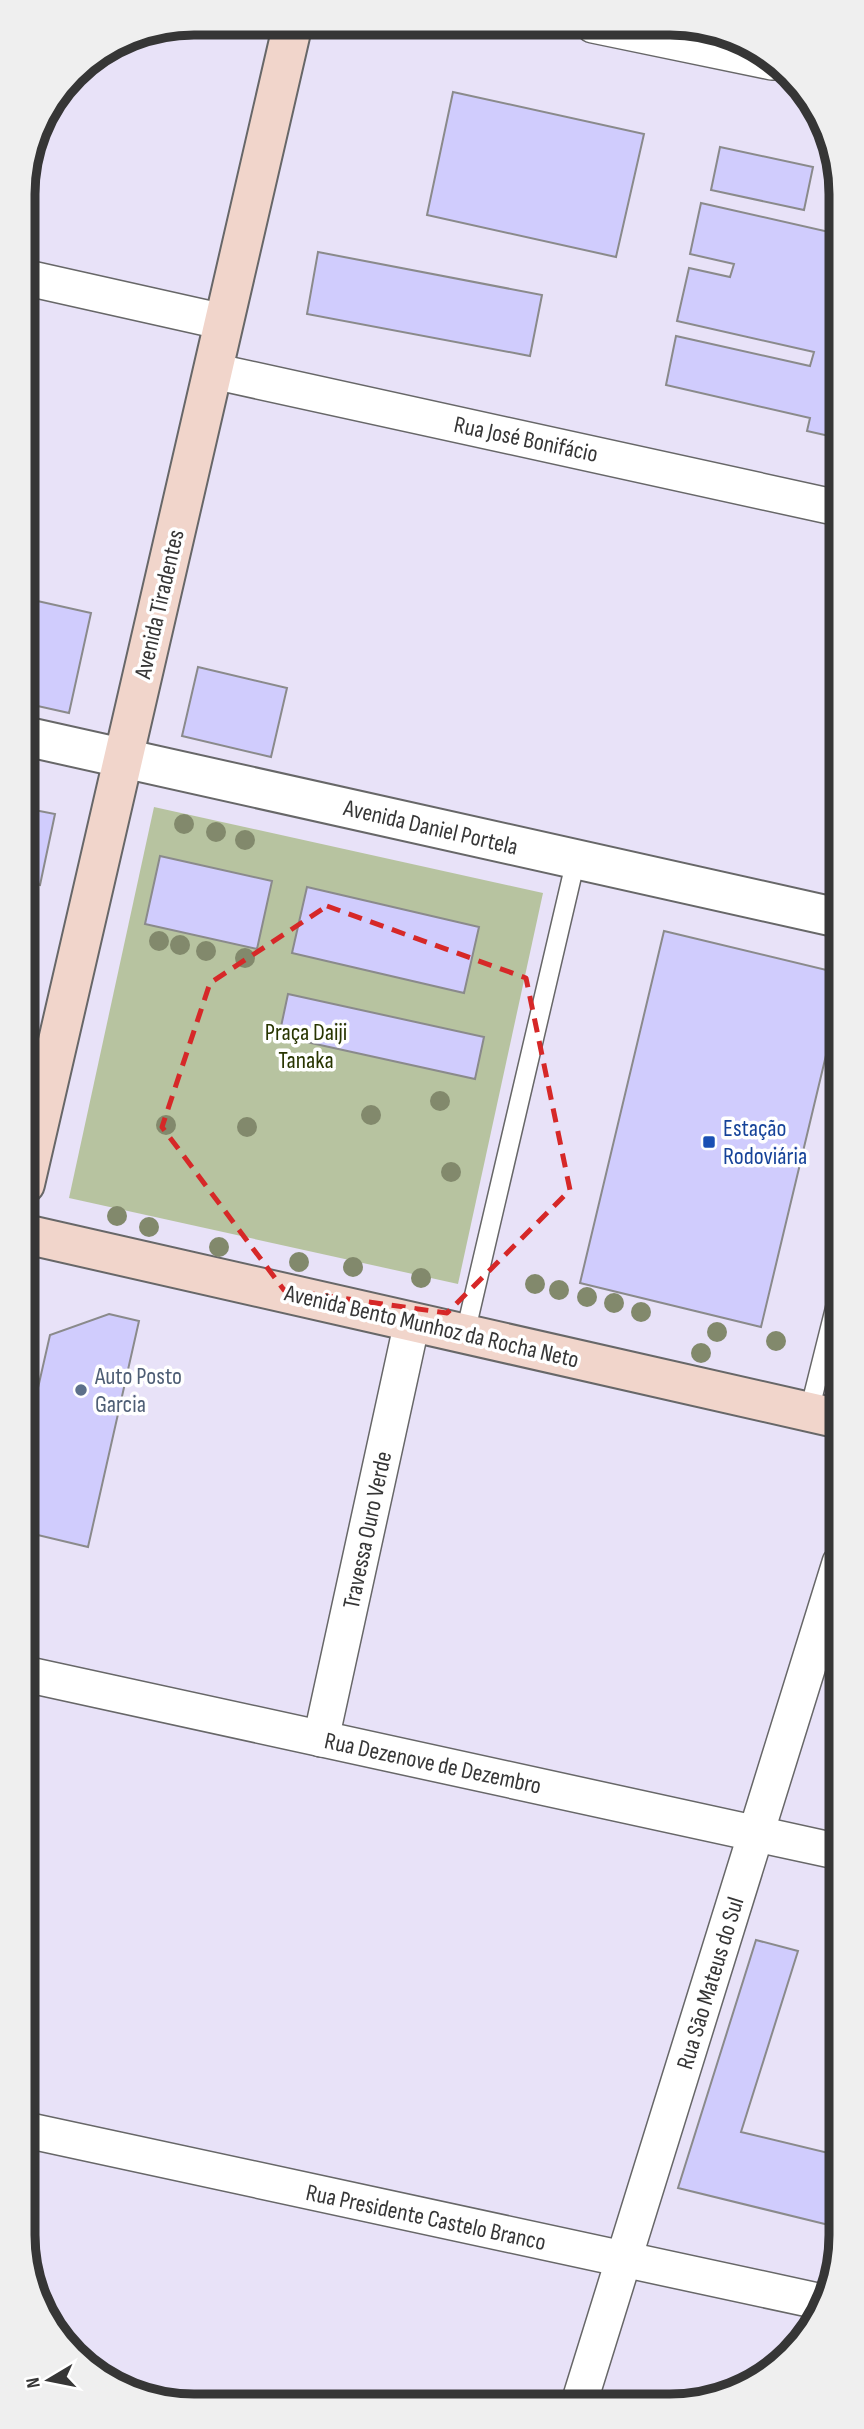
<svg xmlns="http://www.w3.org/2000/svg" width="864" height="2429" viewBox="0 0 864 2429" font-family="'Sofia Sans Condensed',sans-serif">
  <rect width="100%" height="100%" fill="#efeff1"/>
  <polygon fill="#e8e2f8" points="194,23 704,26 791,73 838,160 841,2246 828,2300 799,2348 756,2383 704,2403 161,2403 73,2356 26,2269 23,182 40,119 81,65 129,36"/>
  <polygon fill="#b7c3a0" points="154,807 543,893 458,1284 69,1198"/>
  <g fill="#d0ccfd" stroke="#8a8a8b" stroke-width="2">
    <polygon points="453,92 644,134 616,257 427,215"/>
    <polygon points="720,147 813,167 804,210 711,190"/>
    <polygon points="701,203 838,234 838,438 807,431 810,418 666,385 676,336 810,366 814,352 677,321 689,268 730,277 734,264 690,254"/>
    <polygon points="318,252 542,295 530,356 307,314"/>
    <polygon points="24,598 91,613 69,713 24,703"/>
    <polygon points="198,667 287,688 271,757 182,736"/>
    <polygon points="24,808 55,814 40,885 24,882"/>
    <polygon points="160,856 272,881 257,949 145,924"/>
    <polygon points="307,887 479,927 464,993 292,953"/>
    <polygon points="664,931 839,973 839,1001 761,1327 580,1283"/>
    <polygon points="288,994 484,1037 475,1079 279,1036"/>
    <polygon points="109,1314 139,1321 88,1547 25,1532 25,1445 50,1335"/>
    <polygon points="756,1940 798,1951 741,2132 841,2156 841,2228 678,2188"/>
  </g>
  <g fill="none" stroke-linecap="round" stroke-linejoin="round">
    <g stroke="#676768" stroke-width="21">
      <g id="service">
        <polyline points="465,1334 576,859"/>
        <polyline points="809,1412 840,1288"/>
      </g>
    </g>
    <g stroke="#676768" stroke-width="38">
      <g id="minor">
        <polyline points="593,25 772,62"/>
        <polyline points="23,277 224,322"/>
        <polyline points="213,371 838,508"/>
        <polyline points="25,1674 840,1852"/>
        <polyline points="321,1739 412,1322"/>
        <polyline points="26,2130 827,2303"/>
        <polyline points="579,2403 840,1563"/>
      </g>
    </g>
    <g stroke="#676768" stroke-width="42">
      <polyline id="tertiary" points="24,736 839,918"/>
    </g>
    <g stroke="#676768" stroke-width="42">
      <g id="secondary">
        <polyline points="25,1184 293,23"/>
        <polyline points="25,1234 840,1419"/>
      </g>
    </g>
    <use href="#service" stroke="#fff" stroke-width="18"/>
    <use href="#minor" stroke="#fff" stroke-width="35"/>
    <use href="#tertiary" stroke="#fff" stroke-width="38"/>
    <use href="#secondary" stroke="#f1d5cb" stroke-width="38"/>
  </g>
  <g fill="#82896c">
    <circle cx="184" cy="824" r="10"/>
    <circle cx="216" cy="832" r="10"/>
    <circle cx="245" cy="840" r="10"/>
    <circle cx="159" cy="941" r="10"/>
    <circle cx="180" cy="945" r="10"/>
    <circle cx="206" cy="951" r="10"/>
    <circle cx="245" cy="958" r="10"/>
    <circle cx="440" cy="1101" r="10"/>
    <circle cx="371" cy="1115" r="10"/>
    <circle cx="166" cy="1125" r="10"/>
    <circle cx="247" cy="1127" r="10"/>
    <circle cx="451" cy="1172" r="10"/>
    <circle cx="117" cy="1216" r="10"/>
    <circle cx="149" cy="1227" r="10"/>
    <circle cx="219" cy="1247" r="10"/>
    <circle cx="299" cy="1262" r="10"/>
    <circle cx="353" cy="1267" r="10"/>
    <circle cx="421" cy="1278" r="10"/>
    <circle cx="535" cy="1284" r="10"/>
    <circle cx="559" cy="1290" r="10"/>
    <circle cx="587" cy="1297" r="10"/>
    <circle cx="614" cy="1303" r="10"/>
    <circle cx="641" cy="1312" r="10"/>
    <circle cx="717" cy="1332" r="10"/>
    <circle cx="776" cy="1341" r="10"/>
    <circle cx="701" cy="1353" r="10"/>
  </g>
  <path fill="none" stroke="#d62828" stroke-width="5" stroke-dasharray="14 9" stroke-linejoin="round" d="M327 906 526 978 570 1190 447 1313 284 1290 162 1127 210 983Z"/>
  <rect fill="#1a4fb4" stroke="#fff" stroke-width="2.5" x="702" y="1135" width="14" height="14" rx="3.5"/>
  <circle fill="#5c6f8a" stroke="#fff" stroke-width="2.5" cx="81" cy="1390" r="7"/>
  <g text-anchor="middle" stroke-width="7" stroke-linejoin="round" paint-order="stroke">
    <g font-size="24" fill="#363636" stroke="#fff">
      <text transform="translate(526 439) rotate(12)" y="8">Rua José Bonifácio</text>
      <text transform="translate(159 604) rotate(-77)" y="8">Avenida Tiradentes</text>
      <text transform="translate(431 827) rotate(13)" y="8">Avenida Daniel Portela</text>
      <text transform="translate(432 1326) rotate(13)" y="8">Avenida Bento Munhoz da Rocha Neto</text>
      <text transform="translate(367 1530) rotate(-78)" y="8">Travessa Ouro Verde</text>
      <text transform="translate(433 1763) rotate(12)" y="8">Rua Dezenove de Dezembro</text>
      <text transform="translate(710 1983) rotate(-73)" y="8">Rua São Mateus do Sul</text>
      <text transform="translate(426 2217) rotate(12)" y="8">Rua Presidente Castelo Branco</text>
    </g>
    <g font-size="24" fill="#283500" stroke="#fff">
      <text x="306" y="1040">Praça Daiji<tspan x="306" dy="28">Tanaka</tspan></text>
    </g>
    <g font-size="24" fill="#164399" stroke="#fff" text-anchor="start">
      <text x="723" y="1136">Estação<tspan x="723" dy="28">Rodoviária</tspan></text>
    </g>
    <g font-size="24" fill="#4e5e75" stroke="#fff" text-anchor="start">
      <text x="95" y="1384">Auto Posto<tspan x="95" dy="28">Garcia</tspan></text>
    </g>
  </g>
  <path d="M0 0H864V2429H0ZM194 35H670A159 159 0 0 1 829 194V2235A159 159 0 0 1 670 2394H194A159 159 0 0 1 35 2235V194A159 159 0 0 1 194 35Z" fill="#efefef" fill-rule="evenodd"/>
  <path fill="none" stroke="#363636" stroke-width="9" d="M194 35H670A159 159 0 0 1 829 194V2235A159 159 0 0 1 670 2394H194A159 159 0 0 1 35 2235V194A159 159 0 0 1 194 35Z"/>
  <g transform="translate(49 2380) rotate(260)" stroke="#ffffff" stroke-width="5" paint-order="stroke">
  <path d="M0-5L12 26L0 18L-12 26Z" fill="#363636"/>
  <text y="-10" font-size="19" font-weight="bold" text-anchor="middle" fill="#363636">N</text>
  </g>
</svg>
